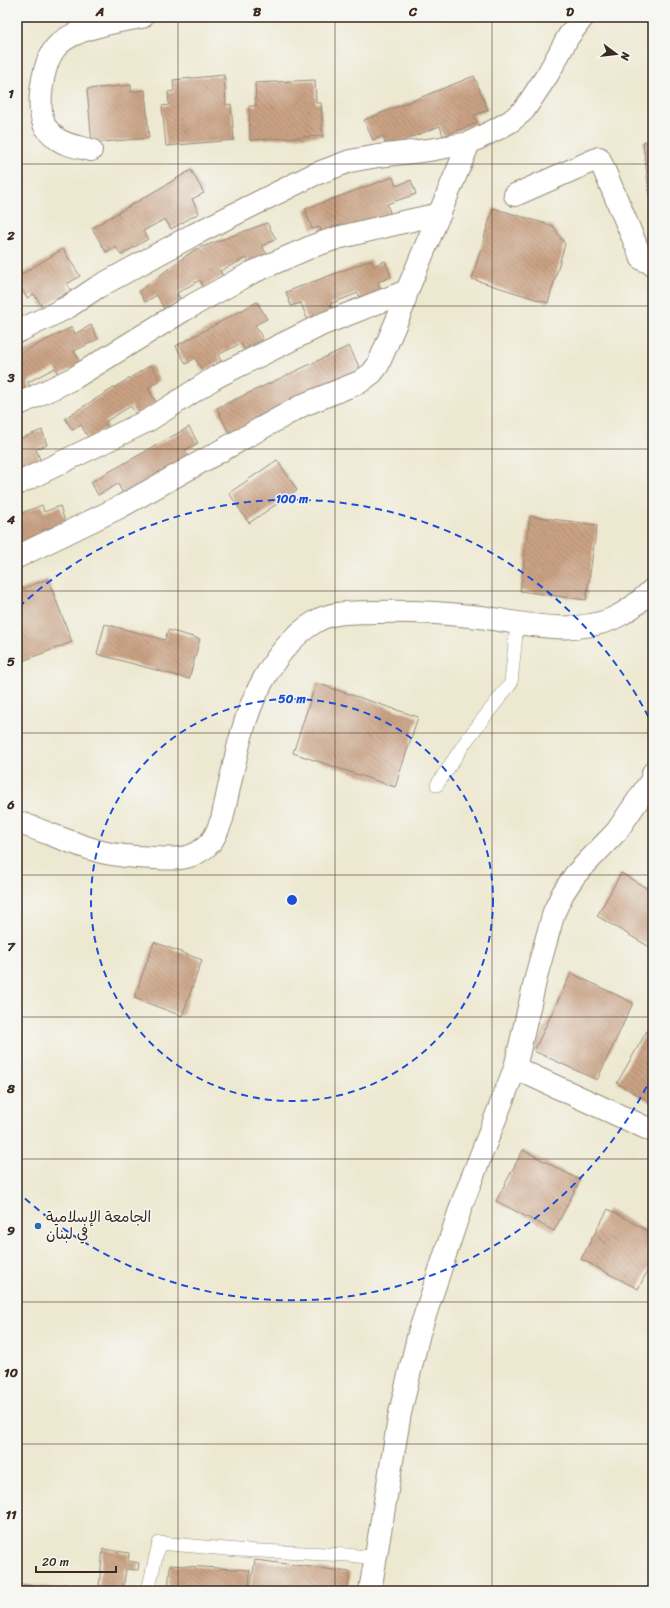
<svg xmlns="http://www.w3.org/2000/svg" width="670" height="1608" viewBox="0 0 670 1608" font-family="Sriracha,'Playpen Sans Arabic',sans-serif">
  <defs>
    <pattern id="building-back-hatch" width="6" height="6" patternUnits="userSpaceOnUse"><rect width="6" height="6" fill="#caa284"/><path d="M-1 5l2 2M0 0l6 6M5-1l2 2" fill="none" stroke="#a5846b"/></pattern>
  </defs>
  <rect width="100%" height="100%" fill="#f6f6f2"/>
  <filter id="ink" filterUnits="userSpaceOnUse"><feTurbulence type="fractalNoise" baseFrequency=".025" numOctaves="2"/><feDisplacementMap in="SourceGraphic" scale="8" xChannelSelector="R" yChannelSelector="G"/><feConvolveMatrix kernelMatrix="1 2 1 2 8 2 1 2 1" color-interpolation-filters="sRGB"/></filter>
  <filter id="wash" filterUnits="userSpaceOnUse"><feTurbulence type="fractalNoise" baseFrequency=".012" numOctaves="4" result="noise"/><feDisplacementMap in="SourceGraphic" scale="16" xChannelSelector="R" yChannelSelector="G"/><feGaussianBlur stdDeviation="0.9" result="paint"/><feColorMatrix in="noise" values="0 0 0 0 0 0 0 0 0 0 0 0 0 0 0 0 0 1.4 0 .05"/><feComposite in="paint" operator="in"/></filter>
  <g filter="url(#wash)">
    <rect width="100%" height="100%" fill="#ede8d0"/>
    <g id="blocks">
      <g fill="url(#building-back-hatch)">
        <polygon points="224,75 226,105 231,104 234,140 166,146 162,106 169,105 168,92 174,91 173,80"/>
        <polygon points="474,76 488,110 474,115 477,123 443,136 440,126 387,147 383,136 373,140 364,120"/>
        <polygon points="315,80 316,103 321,103 323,136 250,140 249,106 256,106 255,83"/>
        <polygon points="131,85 131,92 145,90 149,138 92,143 87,89"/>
        <polygon points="653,140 653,217 652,217 643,142"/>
        <polygon points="191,170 204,193 192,199 199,213 171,229 165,219 143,231 148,239 121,255 116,247 106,252 92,228"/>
        <polygon points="393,177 396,186 411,180 416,194 387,204 392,218 323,236 320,227 312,229 305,209"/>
        <polygon points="493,208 553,226 565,244 548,303 472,279"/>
        <polygon points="267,223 276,239 262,246 269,258 252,267 246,258 220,271 223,276 203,287 200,280 177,293 181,300 164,309 157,295 145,302 139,291 194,250"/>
        <polygon points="63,249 80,276 67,284 71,290 43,308 34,294 27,298 17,282 17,277"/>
        <polygon points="371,260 373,266 385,261 391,277 378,282 383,296 362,304 358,293 330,304 333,311 308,321 301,303 291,306 286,292"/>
        <polygon points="257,302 267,319 255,325 263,339 244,349 241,343 218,355 221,361 203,372 195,358 186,364 176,346"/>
        <polygon points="91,325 98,339 74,351 81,364 59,375 55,368 28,382 31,390 17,397 17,355 72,327 75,334"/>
        <polygon points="349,346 362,373 230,435 217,408"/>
        <polygon points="151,365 160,380 148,388 156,402 136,415 131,406 105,422 108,427 89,439 81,425 72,430 65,418"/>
        <polygon points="189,427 198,443 185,450 193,464 127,501 118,484 98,495 91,482"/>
        <polygon points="42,430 47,445 36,449 42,465 17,475 17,440"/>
        <polygon points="277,460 297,490 249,523 229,493"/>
        <polygon points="42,505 44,512 60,506 65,522 41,531 46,543 17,545 17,515"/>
        <polygon points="530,516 597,525 586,600 520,591"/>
        <polygon points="48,579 72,642 17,663 17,591"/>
        <polygon points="105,624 165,640 168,630 200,639 189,679 97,654"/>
        <polygon points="316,683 418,717 395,787 293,753"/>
        <polygon points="621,873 653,892 653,949 597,916"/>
        <polygon points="154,942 202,960 182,1016 134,998"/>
        <polygon points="571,973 633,1003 597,1080 534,1051"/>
        <polygon points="647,1031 653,1034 653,1104 617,1083"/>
        <polygon points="523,1150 580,1180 554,1231 496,1201"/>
        <polygon points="608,1209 653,1234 653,1261 638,1289 581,1259"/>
        <polygon points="103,1549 129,1553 128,1561 139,1563 138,1570 126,1569 123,1589 99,1586"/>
        <polygon points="255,1560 350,1572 348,1591 250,1591"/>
        <polygon points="170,1565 250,1570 249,1591 168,1591"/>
        <polygon points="17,1584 79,1590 79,1591 17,1591"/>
      </g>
    </g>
  </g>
  <g filter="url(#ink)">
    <use href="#blocks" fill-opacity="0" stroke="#948977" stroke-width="1"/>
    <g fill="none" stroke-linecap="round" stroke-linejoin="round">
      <g stroke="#948977" stroke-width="14">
        <g id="service">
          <polyline points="437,785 466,741 511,683 517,624"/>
          <polyline points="148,1591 159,1543 238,1550 348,1555 377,1558"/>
        </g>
      </g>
      <g stroke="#948977" stroke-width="24">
        <g id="minor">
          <path d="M91 150C79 147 62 145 54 136 51 133 45 128 44 124 36 104 43 60 58 45 75 28 119 21 142 17"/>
          <polyline points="515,195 599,158 642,259 653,264"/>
          <polyline points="17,332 68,307 96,288 193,235 313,175 350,161 378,156 429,150 469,143 497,129 511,121 524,110 548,74 568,37 583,17"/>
          <polyline points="17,405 74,378 184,310 251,273 313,246 337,238 403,222 440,214"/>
          <polyline points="17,484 149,420 216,377 323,324 407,291"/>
          <polyline points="17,557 120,507 303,405 360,382 372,373 378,365 403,306 407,291 469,143"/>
          <path d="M17 822C43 831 69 842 95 850 114 856 136 857 156 858 171 859 187 860 200 851 213 844 217 832 222 819 232 777 240 723 260 686 273 661 291 636 315 622 332 611 355 613 374 612 409 611 445 613 480 617 522 623 571 636 612 619 628 612 641 601 653 589"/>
          <polyline points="515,1068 653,1131"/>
          <polyline points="370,1591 400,1413 419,1333 463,1201 515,1068 537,973 554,912 563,893 575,875 617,831 651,781 653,773"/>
        </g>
      </g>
      <use href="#service" stroke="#fff" stroke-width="13"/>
      <use href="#minor" stroke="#fff" stroke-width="22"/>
    </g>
  </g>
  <path fill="none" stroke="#3b2a1e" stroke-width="1" stroke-opacity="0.55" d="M178 17V1591M335 17V1591M492 17V1591M17 164H653M17 306H653M17 449H653M17 591H653M17 733H653M17 875H653M17 1017H653M17 1159H653M17 1302H653M17 1444H653"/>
  <g fill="none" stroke="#1d4ed8" stroke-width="2" stroke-dasharray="7 5">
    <circle cx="292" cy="900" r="201"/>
    <path d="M652 1076A401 401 0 0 1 19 1193M19 607A401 401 0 0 1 652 724"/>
  </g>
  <circle fill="#1f6fb2" stroke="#f6f6f2" stroke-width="1.5" cx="38" cy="1226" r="4"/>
  <g text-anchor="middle" stroke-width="3" stroke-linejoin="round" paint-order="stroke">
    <g font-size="15" fill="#3b2a1e" stroke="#f6f6f2" text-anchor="start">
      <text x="46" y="1222">الجامعة الإسلامية<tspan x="46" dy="17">في لبنان</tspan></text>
    </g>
  </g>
  <circle cx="292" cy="900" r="6" fill="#1d4ed8" stroke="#f6f6f2" stroke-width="2"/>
  <g font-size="12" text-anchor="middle" font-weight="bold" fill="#1d4ed8" stroke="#f6f6f2" stroke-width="3" stroke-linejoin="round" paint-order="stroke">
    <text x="292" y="503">100 m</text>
    <text x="292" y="703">50 m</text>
  </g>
  <rect width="670" height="1608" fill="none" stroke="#f6f6f2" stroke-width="44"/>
  <g transform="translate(616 54) rotate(105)" stroke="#f6f6f2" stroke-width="3" paint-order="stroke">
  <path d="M0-3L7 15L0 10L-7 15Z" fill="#3b2a1e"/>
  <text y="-6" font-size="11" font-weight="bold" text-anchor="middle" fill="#3b2a1e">N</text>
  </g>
  <path d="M36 1566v6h80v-6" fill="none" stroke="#3b2a1e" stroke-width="2"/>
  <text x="42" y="1566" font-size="12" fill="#3b2a1e" stroke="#f6f6f2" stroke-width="3" paint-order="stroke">20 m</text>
  <rect x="22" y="22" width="626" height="1564" fill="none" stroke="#3b2a1e" stroke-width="1.5"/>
  <g font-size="13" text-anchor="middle" font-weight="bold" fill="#3b2a1e">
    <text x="100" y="16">A</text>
    <text x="257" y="16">B</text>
    <text x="413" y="16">C</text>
    <text x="570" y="16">D</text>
    <text x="11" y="98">1</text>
    <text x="11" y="240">2</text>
    <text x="11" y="382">3</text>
    <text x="11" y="524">4</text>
    <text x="11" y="666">5</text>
    <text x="11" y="809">6</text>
    <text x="11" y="951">7</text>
    <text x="11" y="1093">8</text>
    <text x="11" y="1235">9</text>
    <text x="11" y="1377">10</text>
    <text x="11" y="1519">11</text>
  </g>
</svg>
